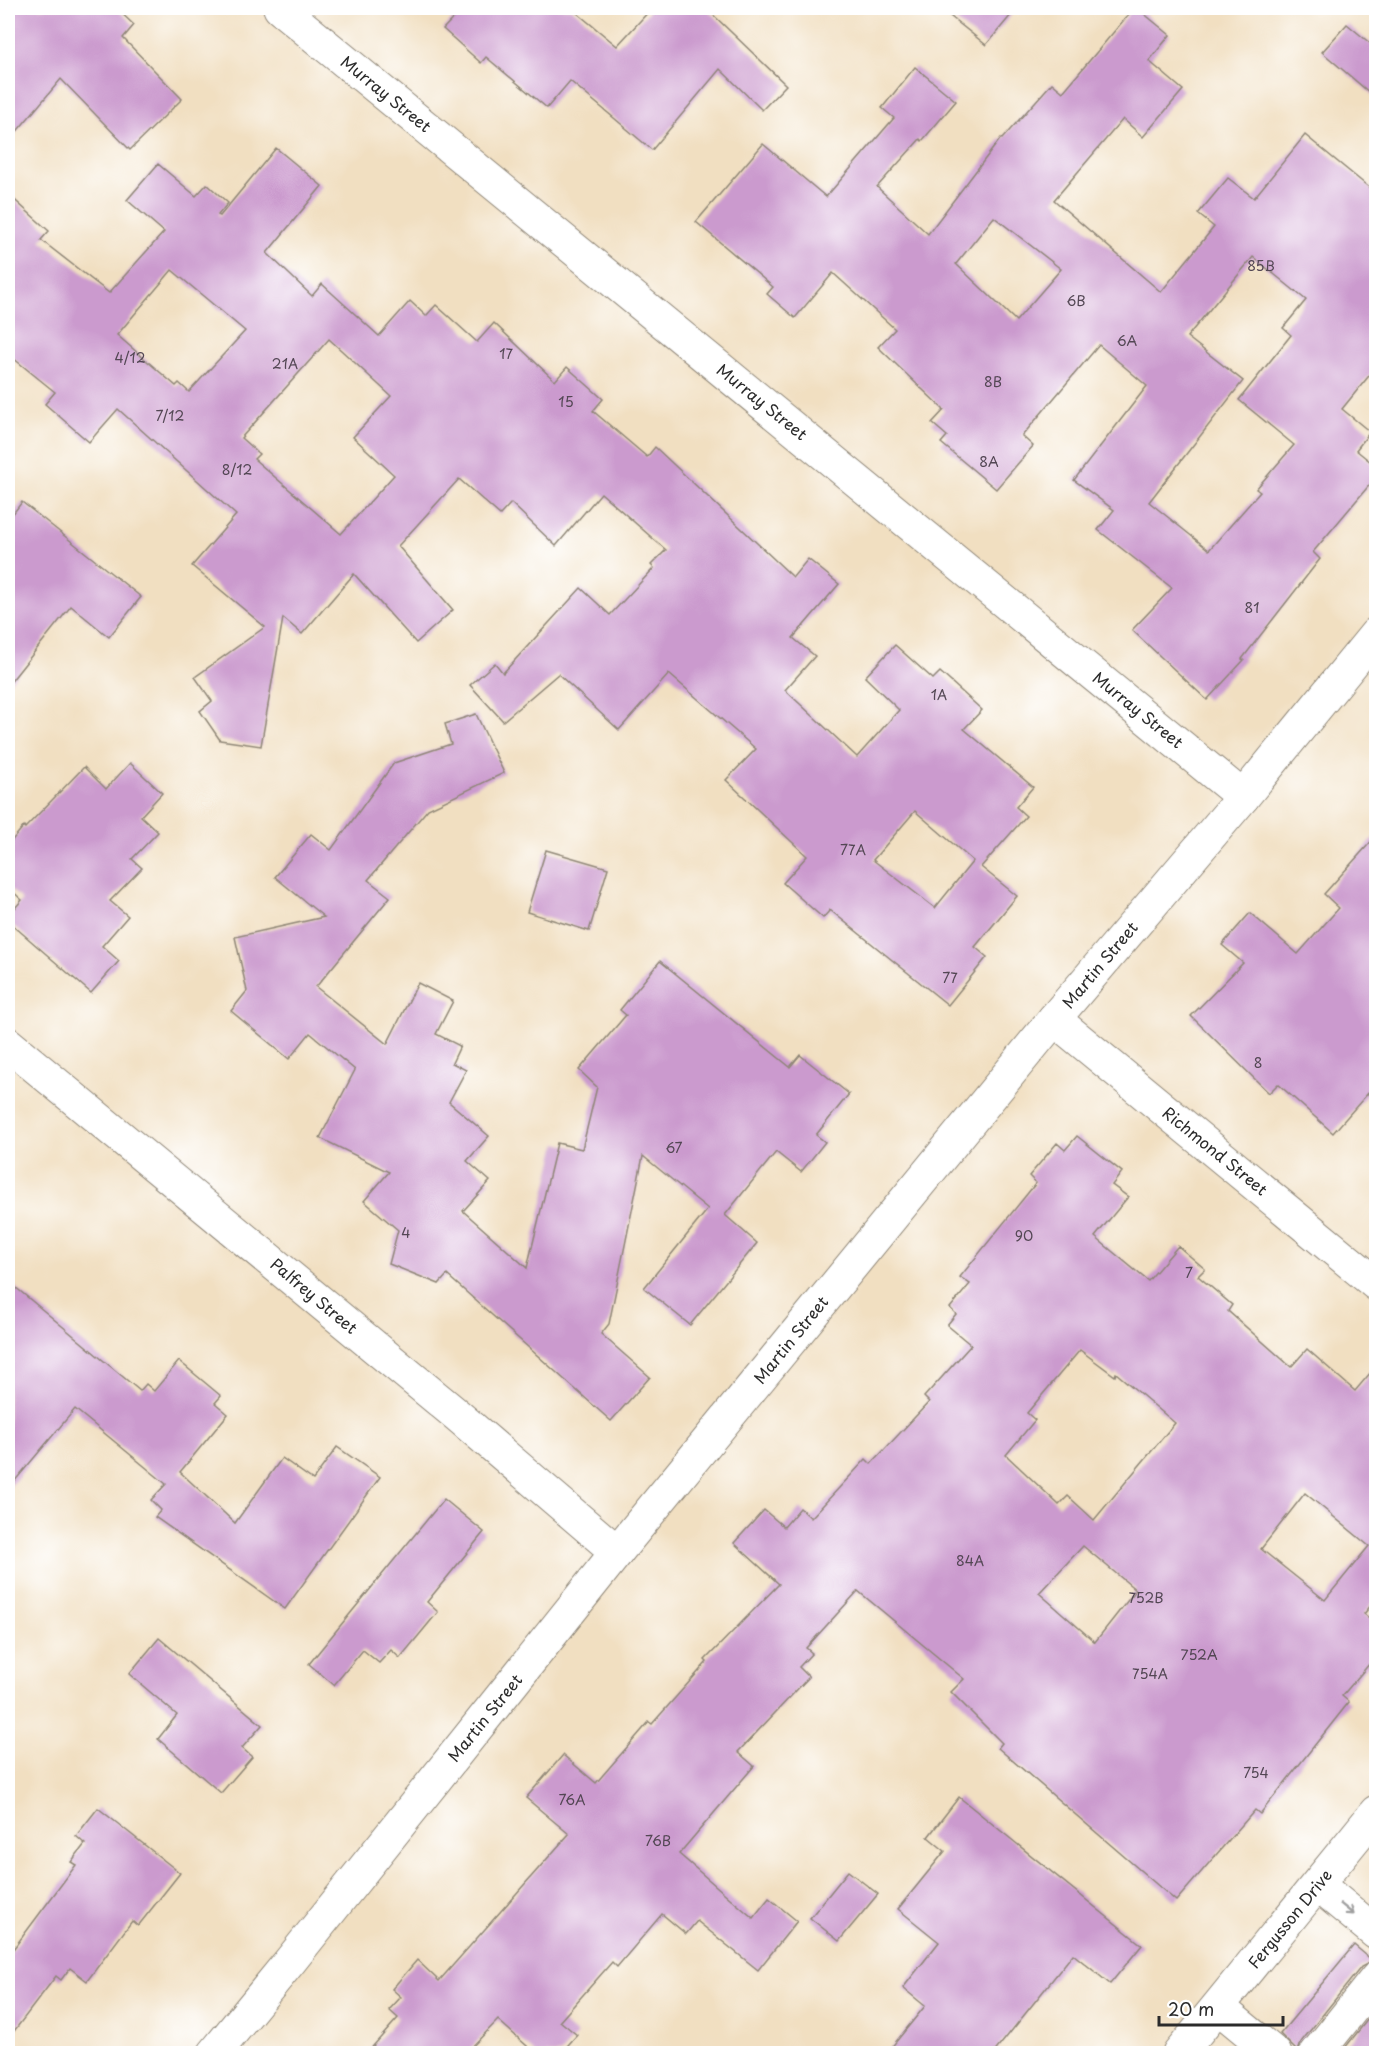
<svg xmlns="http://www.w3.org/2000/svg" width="1384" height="2061" viewBox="0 0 1384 2061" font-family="'Playpen Sans',sans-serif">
  <rect width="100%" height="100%" fill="#fff"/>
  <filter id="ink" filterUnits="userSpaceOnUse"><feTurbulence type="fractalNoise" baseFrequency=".0167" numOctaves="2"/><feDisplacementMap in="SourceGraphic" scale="12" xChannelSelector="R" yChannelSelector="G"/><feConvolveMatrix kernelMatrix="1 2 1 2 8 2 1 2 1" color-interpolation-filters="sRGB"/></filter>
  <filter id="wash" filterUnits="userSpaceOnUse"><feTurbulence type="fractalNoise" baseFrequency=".008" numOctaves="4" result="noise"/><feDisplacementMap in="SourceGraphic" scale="24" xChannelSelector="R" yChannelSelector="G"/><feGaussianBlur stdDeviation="1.35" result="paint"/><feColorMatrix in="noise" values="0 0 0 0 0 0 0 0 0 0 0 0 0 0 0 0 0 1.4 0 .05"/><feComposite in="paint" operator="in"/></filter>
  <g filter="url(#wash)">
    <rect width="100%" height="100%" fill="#f1dfc1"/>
    <g id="blocks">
      <g fill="#cb9ace" fill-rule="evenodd">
        <polygon points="8,8 116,8 134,25 123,38 182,99 130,150 61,79 8,142"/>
        <polygon points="463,8 571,8 617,46 652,8 706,8 786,85 762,110 720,69 652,150 570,81 547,108 486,57 481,63 443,29"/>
        <polygon points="940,8 1017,8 986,45"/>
        <path d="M1134 8H1137L1170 35 1149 61 1183 90 1143 137 1123 119 1054 200 1161 292 1214 227 1198 214 1228 178 1254 198 1305 135 1377 194V366L1342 409 1370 432 1356 450 1377 467V476L1313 552 1320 559 1242 659 1244 660 1207 700 1132 630 1172 588 1098 530 1114 510 1074 480 1147 386 1099 345 1022 436 1033 446 996 489 941 443 947 436 932 423 944 410 878 347 895 329 833 273 795 318 767 294 773 287 696 222 763 144 826 197 894 118 882 108 915 67 956 101 922 141 920 139 877 187 928 234 1001 138 1002 139 1052 83 1063 92ZM994 217 1061 269 1016 321 956 264ZM1253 257 1306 300 1283 328 1291 335 1239 400 1294 445 1256 489 1260 492 1209 550 1149 502 1243 381 1187 337Z"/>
        <polygon points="1347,24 1377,49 1377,99 1322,52"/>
        <path d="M276 148 322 186 267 253 312 296 322 284 379 336 410 301 426 316 436 305 477 342 494 323 555 381 567 367 603 399 593 411 647 457 655 447 793 577 808 559 839 584 793 638 815 656 785 690 857 757 899 710 865 677 895 645 933 679 940 672 982 710 964 729 1033 787 1016 807 1026 816 981 867 1017 896 975 947 987 957 948 1005 830 910 823 918 783 883 807 856 726 780 756 749 669 674 619 730 558 674 503 721 470 685 495 663 503 673 581 588 610 615 654 568 651 565 666 550 601 493 556 546 511 503 500 515 459 479 398 546 453 610 416 643 354 574 302 634 283 618 261 746 220 740 200 711 212 701 195 677 265 627 192 566 236 515 118 409 89 442 45 404 55 392 8 354V194L49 231 41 240 109 293 164 232 127 200 158 164 196 196 207 184 228 203 218 215 220 216ZM172 270 245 331 189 392 179 383 176 386 117 335ZM329 339 391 396 353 437 394 475 341 534 254 459 259 454 241 438ZM915 811 973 861 935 908 873 860Z"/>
        <polygon points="22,502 141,597 109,637 71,606 8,685 8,520"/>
        <polygon points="476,714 504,773 428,809 368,880 390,897 316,987 387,1044 418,983 453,1001 436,1034 460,1046 452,1063 466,1070 449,1102 489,1136 467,1161 490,1181 463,1211 527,1268 557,1143 582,1149 597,1087 579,1070 626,1015 620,1010 660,961 790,1067 800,1055 849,1094 816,1135 825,1142 801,1172 776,1152 725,1215 757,1243 690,1325 644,1288 708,1209 643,1156 609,1324 601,1334 650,1377 611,1421 447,1275 439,1284 389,1264 398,1230 364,1201 389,1172 320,1138 355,1070 310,1033 289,1059 231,1011 247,991 235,937 324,917 275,877 311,834 331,850 394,763 451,744 445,724"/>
        <polygon points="130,763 162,793 141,816 158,832 132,859 142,868 110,901 128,916 102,946 119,961 91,993 8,921 8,916 22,900 8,887 8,845 24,826 25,828 84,767 106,789"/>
        <polygon points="1377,835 1377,1083 1333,1133 1278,1084 1269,1093 1191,1016 1243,963 1222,945 1250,913 1298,954 1339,908 1324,894"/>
        <polygon points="546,850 608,868 589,931 527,912"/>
        <path d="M1077 1136 1122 1172 1112 1185 1128 1197 1095 1237 1148 1281 1178 1246 1205 1269 1198 1276 1232 1305 1228 1311 1291 1367 1307 1349 1355 1391 1377 1365V1598L1364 1614 1377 1624V1655L1342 1696 1349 1702 1260 1814 1255 1810 1176 1901 998 1748 1002 1743 951 1692 964 1679 858 1591 806 1648 812 1653 799 1667 809 1677 738 1752 754 1766 679 1854 753 1918 769 1898 797 1921 758 1970 697 1921 686 1934 662 1914 617 1967 612 1962 560 2021 577 2035 560 2054H536L498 2020 465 2054H366L398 2018 389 2010 401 1997 392 1989 417 1960 439 1981 569 1834 526 1798 563 1755 596 1783 649 1722 652 1724 707 1662 705 1660 779 1584 734 1543 764 1510 784 1527 800 1508 811 1518 866 1459 871 1464 929 1402 924 1397 971 1345 947 1325 956 1314 950 1308 970 1284 960 1277 1036 1183 1029 1176 1057 1143 1065 1150ZM1080 1350 1115 1376 1116 1373 1175 1423 1094 1520 1068 1496 1059 1505 1006 1455 1035 1420 1027 1413ZM1305 1493 1369 1546 1325 1600 1261 1549ZM1083 1546 1136 1590 1095 1642 1039 1593Z"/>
        <polygon points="8,1281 140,1391 146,1384 154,1391 179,1361 221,1396 215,1403 228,1414 180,1472 235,1523 282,1458 313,1480 337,1447 380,1477 285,1609 155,1517 161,1510 151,1500 166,1484 75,1409 8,1489"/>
        <polygon points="444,1499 484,1532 427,1602 438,1612 400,1658 391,1650 379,1663 363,1650 334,1685 309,1664"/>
        <polygon points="159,1638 262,1725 242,1748 252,1757 221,1793 158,1739 177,1715 129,1674"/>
        <polygon points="959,1797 1142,1945 1110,1984 1073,1954 993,2054 886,2054 925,2006 903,1988 939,1942 898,1909 945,1851 928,1837"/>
        <polygon points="98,1808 180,1873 138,1926 132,1921 87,1981 70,1968 61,1980 56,1976 8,2039 8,1956 76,1865 71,1862 85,1844 76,1836"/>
        <polygon points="848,1871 878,1894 839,1941 810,1918"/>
        <polygon points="1354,1945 1373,1961 1361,1967 1301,2042 1298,2052 1280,2034"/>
        <polygon points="1377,2008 1377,2054 1340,2054"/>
      </g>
    </g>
  </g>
  <g filter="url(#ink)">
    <use href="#blocks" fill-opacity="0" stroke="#8e8576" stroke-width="1.5"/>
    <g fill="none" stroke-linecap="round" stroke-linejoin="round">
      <g stroke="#8e8576" stroke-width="35">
        <g id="minor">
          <polyline points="280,8 1243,797"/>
          <polyline points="1054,1019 1376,1284"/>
          <polyline points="8,1044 457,1415 617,1552"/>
          <polyline points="1318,1885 1376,1933"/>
          <polyline points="1218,2007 1275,2054"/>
          <polyline points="214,2054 291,1960 617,1552 1054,1019 1243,797 1376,634"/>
          <polyline points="1316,2054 1376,1979"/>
        </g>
      </g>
      <g stroke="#8e8576" stroke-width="35">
        <polyline id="major" points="1179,2054 1376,1812"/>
      </g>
      <use href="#minor" stroke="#fff" stroke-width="33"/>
      <use href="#major" stroke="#fff" stroke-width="33"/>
    </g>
    <defs><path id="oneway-shaft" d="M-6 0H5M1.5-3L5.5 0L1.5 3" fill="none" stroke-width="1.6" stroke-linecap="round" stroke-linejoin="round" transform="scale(1.5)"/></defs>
    <use stroke="#a0a0a0" href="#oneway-shaft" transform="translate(1347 1909) rotate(39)"/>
  </g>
  <g text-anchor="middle" stroke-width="5" stroke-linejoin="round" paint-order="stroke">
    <g font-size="14" fill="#534754">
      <text x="1261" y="271">85B</text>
      <text x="1076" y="306">6B</text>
      <text x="1127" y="346">6A</text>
      <text x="506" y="359">17</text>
      <text x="130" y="363">4/12</text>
      <text x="285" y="369">21A</text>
      <text x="993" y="387">8B</text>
      <text x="566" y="407">15</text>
      <text x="170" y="421">7/12</text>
      <text x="989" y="467">8A</text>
      <text x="237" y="475">8/12</text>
      <text x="1252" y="613">81</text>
      <text x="939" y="700">1A</text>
      <text x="853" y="855">77A</text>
      <text x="950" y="983">77</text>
      <text x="1258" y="1068">8</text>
      <text x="674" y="1153">67</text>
      <text x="406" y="1238">4</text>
      <text x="1024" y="1241">90</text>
      <text x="1189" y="1278">7</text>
      <text x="970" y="1566">84A</text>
      <text x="1146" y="1603">752B</text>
      <text x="1199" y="1660">752A</text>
      <text x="1150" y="1679">754A</text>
      <text x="1256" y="1778">754</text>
      <text x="572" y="1805">76A</text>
      <text x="658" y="1846">76B</text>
    </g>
    <g font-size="16" fill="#2b2b2b" stroke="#fff">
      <text transform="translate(386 94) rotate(39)" y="6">Murray Street</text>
      <text transform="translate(762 402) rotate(39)" y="6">Murray Street</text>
      <text transform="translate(1138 710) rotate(39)" y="6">Murray Street</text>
      <text transform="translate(1100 965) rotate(-50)" y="6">Martin Street</text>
      <text transform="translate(1215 1151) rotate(39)" y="6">Richmond Street</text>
      <text transform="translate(314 1296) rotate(40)" y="6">Palfrey Street</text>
      <text transform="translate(791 1340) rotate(-51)" y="6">Martin Street</text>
      <text transform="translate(485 1718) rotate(-51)" y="6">Martin Street</text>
      <text transform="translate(1290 1919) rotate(-51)" y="6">Fergusson Drive</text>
    </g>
  </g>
  <rect width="1384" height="2061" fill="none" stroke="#fff" stroke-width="30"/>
  <path d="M1159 2016v9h124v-9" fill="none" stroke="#2b2b2b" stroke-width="3"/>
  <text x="1168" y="2016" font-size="18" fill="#2b2b2b" stroke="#ffffff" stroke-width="4.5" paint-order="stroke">20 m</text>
</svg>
